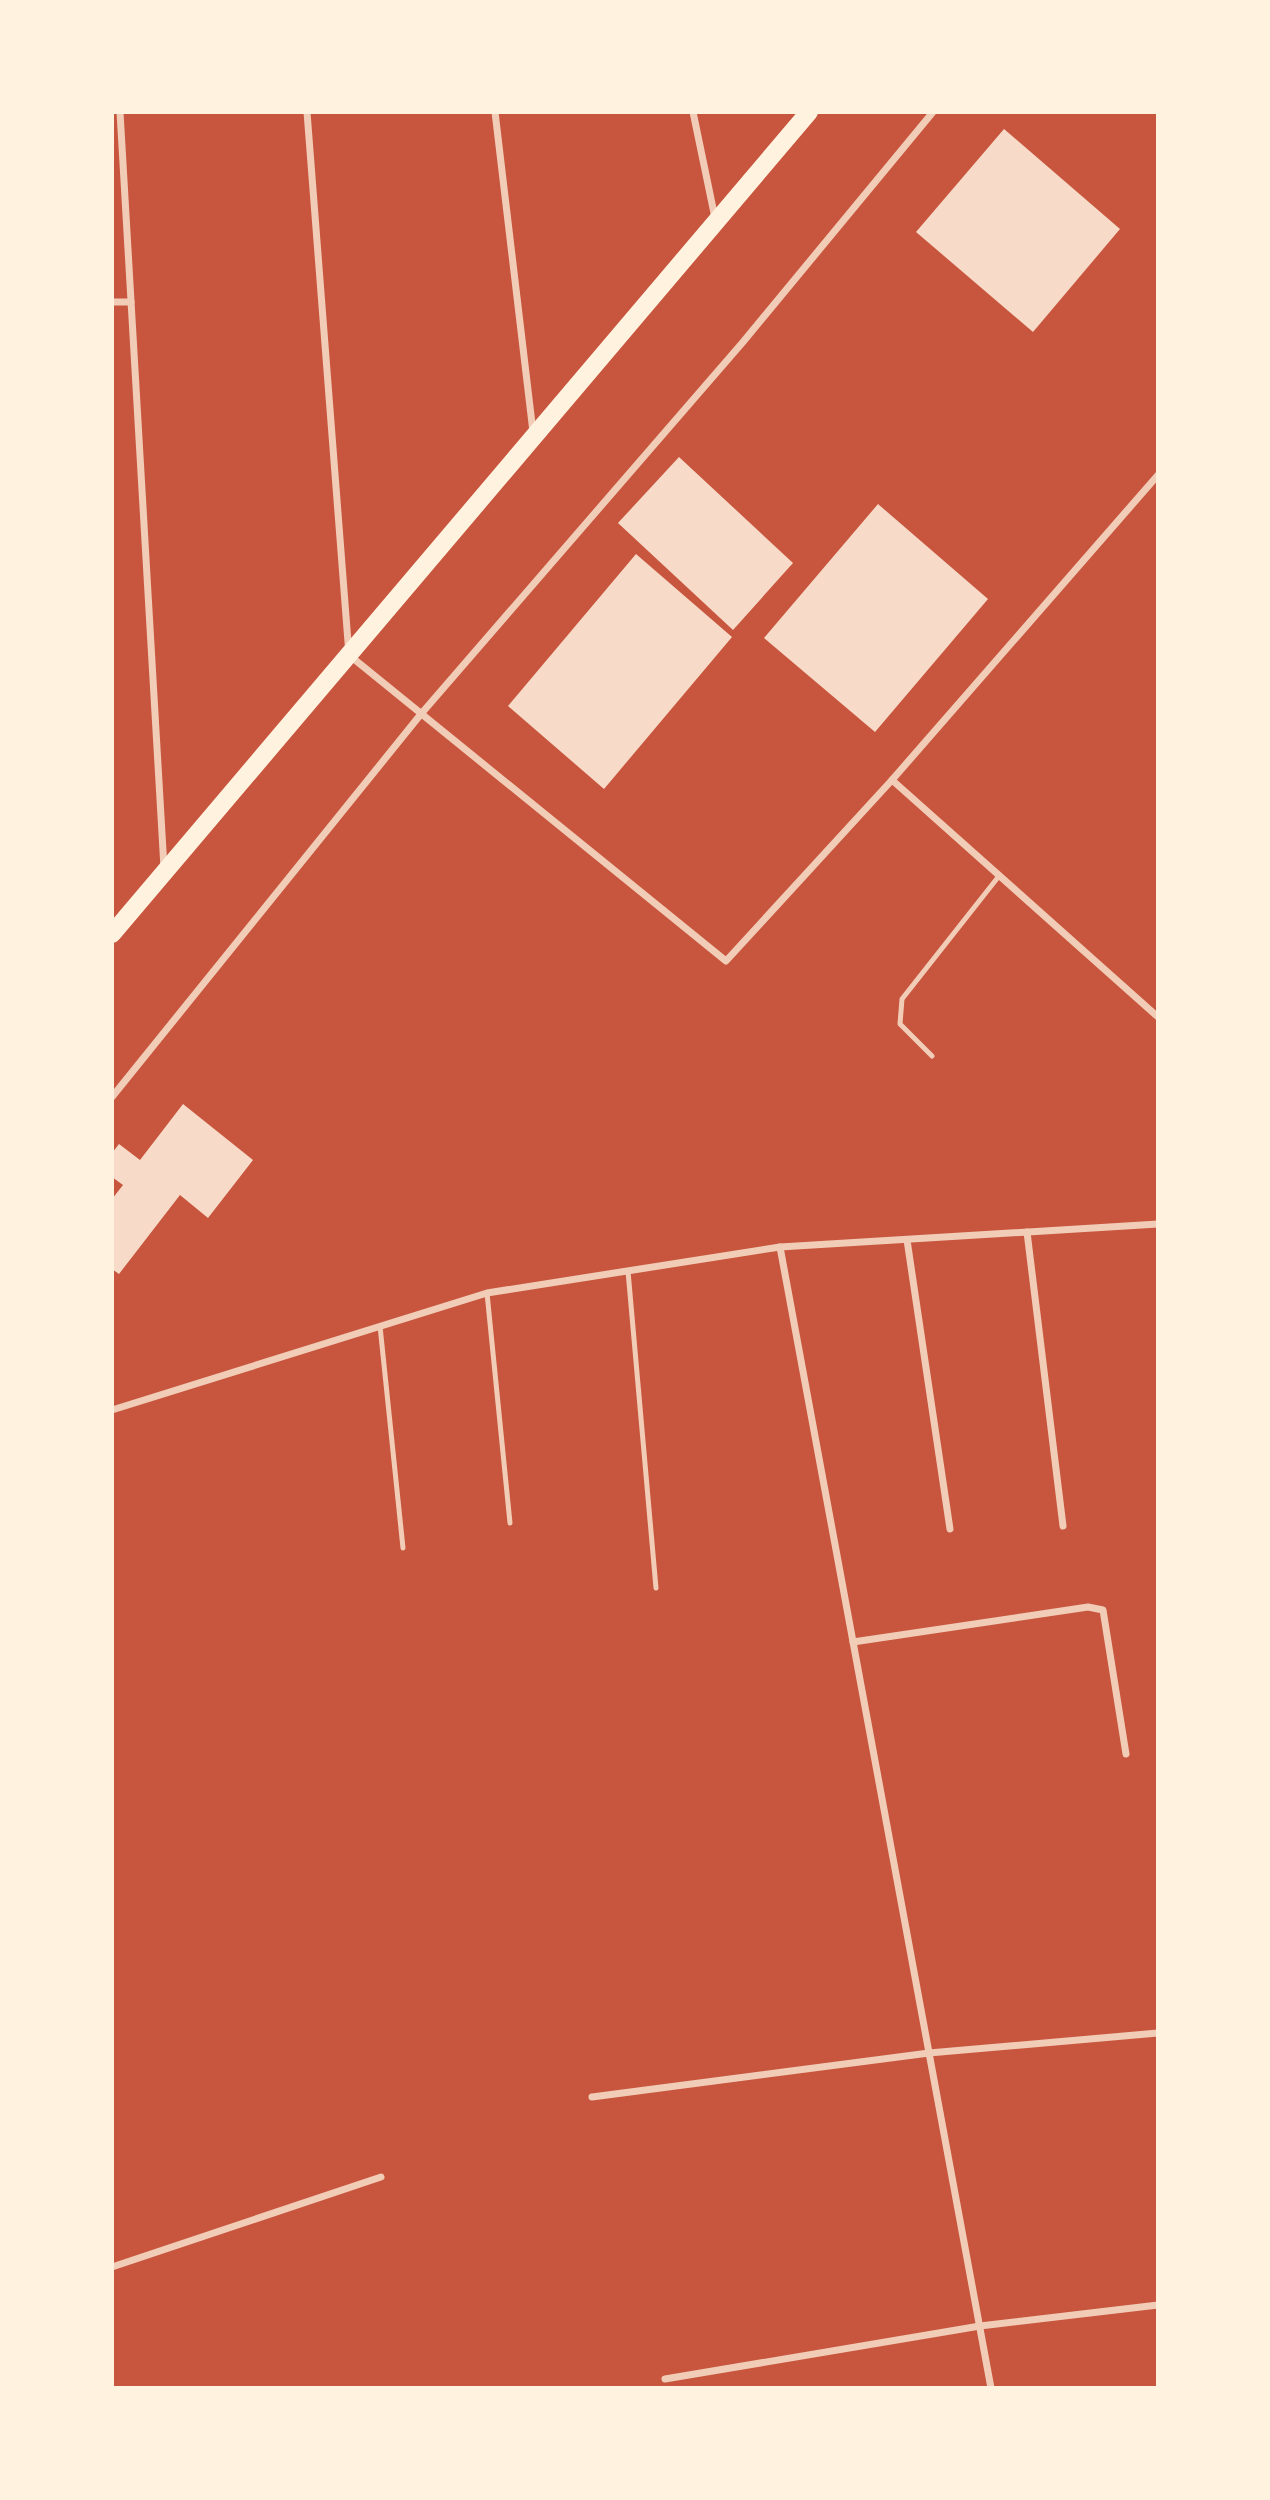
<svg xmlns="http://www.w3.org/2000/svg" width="1270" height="2500" viewBox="0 0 1270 2500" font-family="Signika,sans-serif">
  <rect width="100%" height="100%" fill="#c8553d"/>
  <g fill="#f7dbc8">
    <polygon points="1004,129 1120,229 1033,332 916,232"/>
    <polygon points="679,457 793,563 733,630 618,523"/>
    <polygon points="878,504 988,599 875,732 764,638"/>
    <polygon points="636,554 732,637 604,789 508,706"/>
    <polygon points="183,1104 253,1160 208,1218 180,1195 119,1274 112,1269 112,1199 123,1185 112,1177 112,1153 119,1144 140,1160"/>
  </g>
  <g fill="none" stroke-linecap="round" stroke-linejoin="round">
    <g stroke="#f1ccb7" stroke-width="5">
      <polyline points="932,1056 900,1024 902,999 999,876"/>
      <polyline points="628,1271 656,1588"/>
      <polyline points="487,1293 510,1523"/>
      <polyline points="380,1326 403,1548"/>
    </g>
    <g stroke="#f1ccb7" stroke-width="7">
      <polyline points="120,112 164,868"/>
      <polyline points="307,112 349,655 726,961 892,780 1158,475"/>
      <polyline points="495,112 533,432"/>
      <polyline points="693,112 715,218"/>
      <polyline points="112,302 131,302"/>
      <polyline points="892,780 1158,1017"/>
      <polyline points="112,1097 421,714 743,342 933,112"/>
      <polyline points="1027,1232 1063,1526"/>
      <polyline points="907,1240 950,1529"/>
      <polyline points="780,1247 991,2388"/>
      <polyline points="112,1410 487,1293 780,1247 1158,1224"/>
      <polyline points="853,1642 1088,1607 1103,1610 1126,1754"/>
      <polyline points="592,2097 929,2053 1158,2033"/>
      <polyline points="112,2267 381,2177"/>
      <polyline points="665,2379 980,2326 1158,2305"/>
    </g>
    <polyline stroke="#fff3e0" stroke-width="18" points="112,934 809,112"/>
  </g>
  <rect width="1270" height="2500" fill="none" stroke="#fff3e0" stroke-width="228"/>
</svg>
